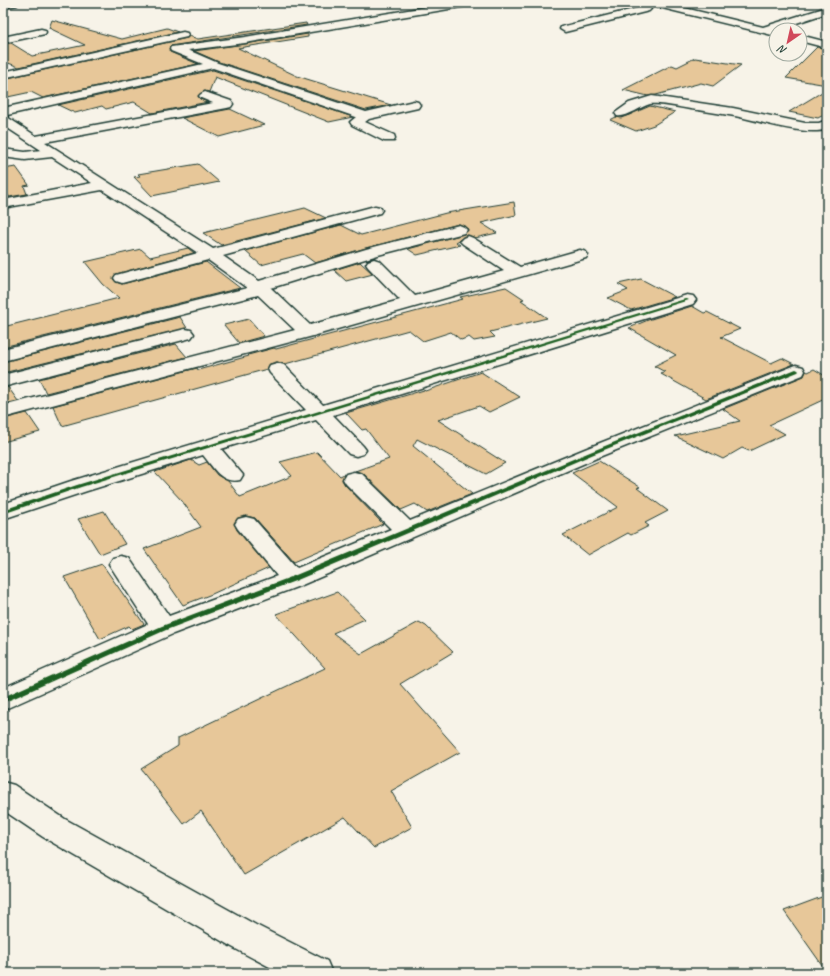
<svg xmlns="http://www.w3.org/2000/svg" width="830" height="976" viewBox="0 0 830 976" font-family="Caveat,sans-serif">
  <rect width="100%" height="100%" fill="#f7f3e8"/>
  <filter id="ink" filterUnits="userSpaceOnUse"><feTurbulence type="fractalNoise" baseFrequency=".025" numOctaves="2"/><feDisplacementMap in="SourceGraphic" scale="8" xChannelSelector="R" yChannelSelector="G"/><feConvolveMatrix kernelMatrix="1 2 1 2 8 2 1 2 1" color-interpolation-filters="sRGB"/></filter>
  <g filter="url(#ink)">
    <g fill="#e7c799" stroke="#1f3d34">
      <polygon points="52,20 122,39 167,28 178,32 19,67 3,61 3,44 11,43 32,56 85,45 49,28"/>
      <polygon points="306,23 307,25 170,46 169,50 170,52 198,64 43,98 31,92 3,98 3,79 187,38 189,36 198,39"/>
      <polygon points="308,34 308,37 238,48 297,76 391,105 366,110 219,62 194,51 245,44"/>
      <polygon points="817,47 827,49 827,85 786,78"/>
      <polygon points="695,58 741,65 713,86 701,83 656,95 648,96 623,90 672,65 677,67"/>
      <polygon points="213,70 353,117 329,122 215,77 209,92 204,91 198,96 200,99 208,102 152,113 134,102 106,109 102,106 75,113 58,105"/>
      <polygon points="827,89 827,113 818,118 789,112"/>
      <polygon points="650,106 675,112 654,125 636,131 610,120 616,117 621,118 629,115"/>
      <polygon points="230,109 264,125 219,137 182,118"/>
      <polygon points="198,164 219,182 152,196 134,177 140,176 138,174"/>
      <polygon points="16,167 29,185 24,186 27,194 9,197 3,186 3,169"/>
      <polygon points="514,202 516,215 481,223 497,233 475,238 467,235 456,242 460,245 417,255 408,249 464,234 468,229 459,224 366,248 315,263 303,254 261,265 245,251 341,225 361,235 446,213"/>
      <polygon points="305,208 326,218 221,245 203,233"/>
      <polygon points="188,248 194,253 116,274 113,279 116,282 122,284 206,262 240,288 3,347 3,327 119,298 103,284 85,262 141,249 150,257"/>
      <polygon points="360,262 373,274 346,281 334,270"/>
      <polygon points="641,279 675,297 631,310 608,298 628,290 618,284"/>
      <polygon points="506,287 524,299 521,300 547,318 490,332 495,337 474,341 469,337 461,340 451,332 423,341 409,330 285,364 277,362 270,364 267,369 62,426 53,406 197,368 198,370 249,356 248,355 274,348 276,349 463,299 460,297"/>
      <polygon points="692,306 704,313 707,312 740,329 721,337 771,363 782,358 794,364 706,399 661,374 665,372 654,366 676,355 629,328 648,320"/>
      <polygon points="180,317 187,328 3,373 3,362"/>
      <polygon points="249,319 264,336 239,343 224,325"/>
      <polygon points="176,344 187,357 46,393 39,379"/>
      <polygon points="814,369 827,377 827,398 769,425 785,434 749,451 742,448 723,459 675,436 740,421 723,409 804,376 806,371 808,372"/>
      <polygon points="481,372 520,397 489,412 479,406 438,420 505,463 486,474 417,439 413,446 472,494 427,512 415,504 401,510 363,473 355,471 389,459 366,429 362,430 346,413 424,390 425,391"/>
      <polygon points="8,387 18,401 3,404 3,388"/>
      <polygon points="27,413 40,432 3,442 3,419"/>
      <polygon points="317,452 340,476 344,474 342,480 345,485 383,524 294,562 255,518 246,516 238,518 234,523 237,530 269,568 212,594 183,605 144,549 201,527 182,501 155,472 191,460 199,465 207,462 217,475 228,481 240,497 292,476 280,462"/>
      <polygon points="599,461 640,487 637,488 668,511 645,523 649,526 631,535 628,533 588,555 563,535 618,507 572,473"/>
      <polygon points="104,511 125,544 100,554 78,519"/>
      <polygon points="102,564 144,624 132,629 129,626 100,639 64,577"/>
      <polygon points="337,592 365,619 333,633 361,654 419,622 426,626 453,652 400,684 460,752 391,791 412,827 374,848 345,817 244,875 201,811 184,824 141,769 178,746 178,738 325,668 276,614"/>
      <polygon points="827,895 827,972 784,911"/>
    </g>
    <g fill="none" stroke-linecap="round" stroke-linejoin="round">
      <g stroke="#1f3d34" stroke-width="3">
        <g id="minor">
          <polygon points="3,3 19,3 17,5 3,8"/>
          <polygon points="450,3 472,3 467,6 245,43 188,50 218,63 366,112 414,101 418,102 420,105 418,108 369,119 365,122 394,135 395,138 394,141 384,141 352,125 350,122 356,117 213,68 3,116 3,108 203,64 171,51 170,49 171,47 245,37"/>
          <polygon points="648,3 664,3 763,27 827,7 827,13 775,30 776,36 650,5"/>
          <polygon points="646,6 649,7 651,9 649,11 565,32 560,29 561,27"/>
          <polygon points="41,29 45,30 46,32 45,34 3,43 3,37"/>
          <polygon points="183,32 187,33 188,35 187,37 3,78 3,72"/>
          <polygon points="800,35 827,42 827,48 800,41"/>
          <polygon points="205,92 231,101 233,104 231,107 227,108 45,142 213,249 375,206 380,207 382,210 380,213 223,256 259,281 366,249 459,225 464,227 467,230 464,233 378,255 271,288 310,325 400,300 368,267 366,264 368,261 374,259 380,261 415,296 504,271 463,244 460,241 463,238 468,236 473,238 520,267 580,250 586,252 588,255 586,258 313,336 3,418 3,406 295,330 258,295 3,361 3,349 247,288 208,260 122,283 116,281 114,278 116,275 198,253 102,190 3,208 3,200 92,183 52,157 25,160 3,157 3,149 25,152 41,150 3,125 3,116 7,117 36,136 213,103 201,98 199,96 201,94"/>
          <path d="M652 96 733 108 805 123H819L827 120V129C807 137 757 120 735 116 723 114 710 112 698 110 688 109 659 102 650 104 640 107 626 118 617 116L615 113 629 103Z"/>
          <path d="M687 295 693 296 696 300 693 304 333 415 363 446 366 450 363 454 356 456 349 454 316 420 221 449 243 475 240 480C221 484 214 468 203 455L87 491 3 519V504L71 481 306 410 270 373 268 369 270 365 277 363 284 365 323 405Z"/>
          <polygon points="185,329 191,330 194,334 191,338 3,387 3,375"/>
          <polygon points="796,365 803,367 805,371 803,375 599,457 302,585 173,634 3,710 3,688 148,624 109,564 113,558 121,556 129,558 169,616 277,576 238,529 235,524 238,519 246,517 254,519 297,568 391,529 346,484 343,479 346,474 354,472 362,474 410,521 585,449"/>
          <polygon points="3,782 14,785 65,819 256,925 327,961 332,973 281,973 232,947 43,837 3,810"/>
        </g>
      </g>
      <use href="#minor" fill="#f7f3e8" fill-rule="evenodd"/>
      <g stroke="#f7f3e8" stroke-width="2">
        <g id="cycleway">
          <polygon points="685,299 687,299 689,300 81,487 3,514 3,510 77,485"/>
          <polygon points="796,369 798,370 799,371 798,372 594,454 295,581 166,630 3,703 3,697 162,626 291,577 590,452"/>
        </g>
      </g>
      <use href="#cycleway" fill="#1b5e20" fill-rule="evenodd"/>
    </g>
  </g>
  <rect width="830" height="976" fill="none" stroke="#f7f3e8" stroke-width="16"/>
  <rect x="8" y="8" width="814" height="960" fill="none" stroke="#1f3d34" stroke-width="1.5" filter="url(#ink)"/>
  <g transform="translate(788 42) rotate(214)"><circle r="19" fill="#f7f3e8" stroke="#a1aaa0"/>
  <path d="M0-3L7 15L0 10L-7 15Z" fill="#d1495b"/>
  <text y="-6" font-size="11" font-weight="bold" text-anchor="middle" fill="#1f3d34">N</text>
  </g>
</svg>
